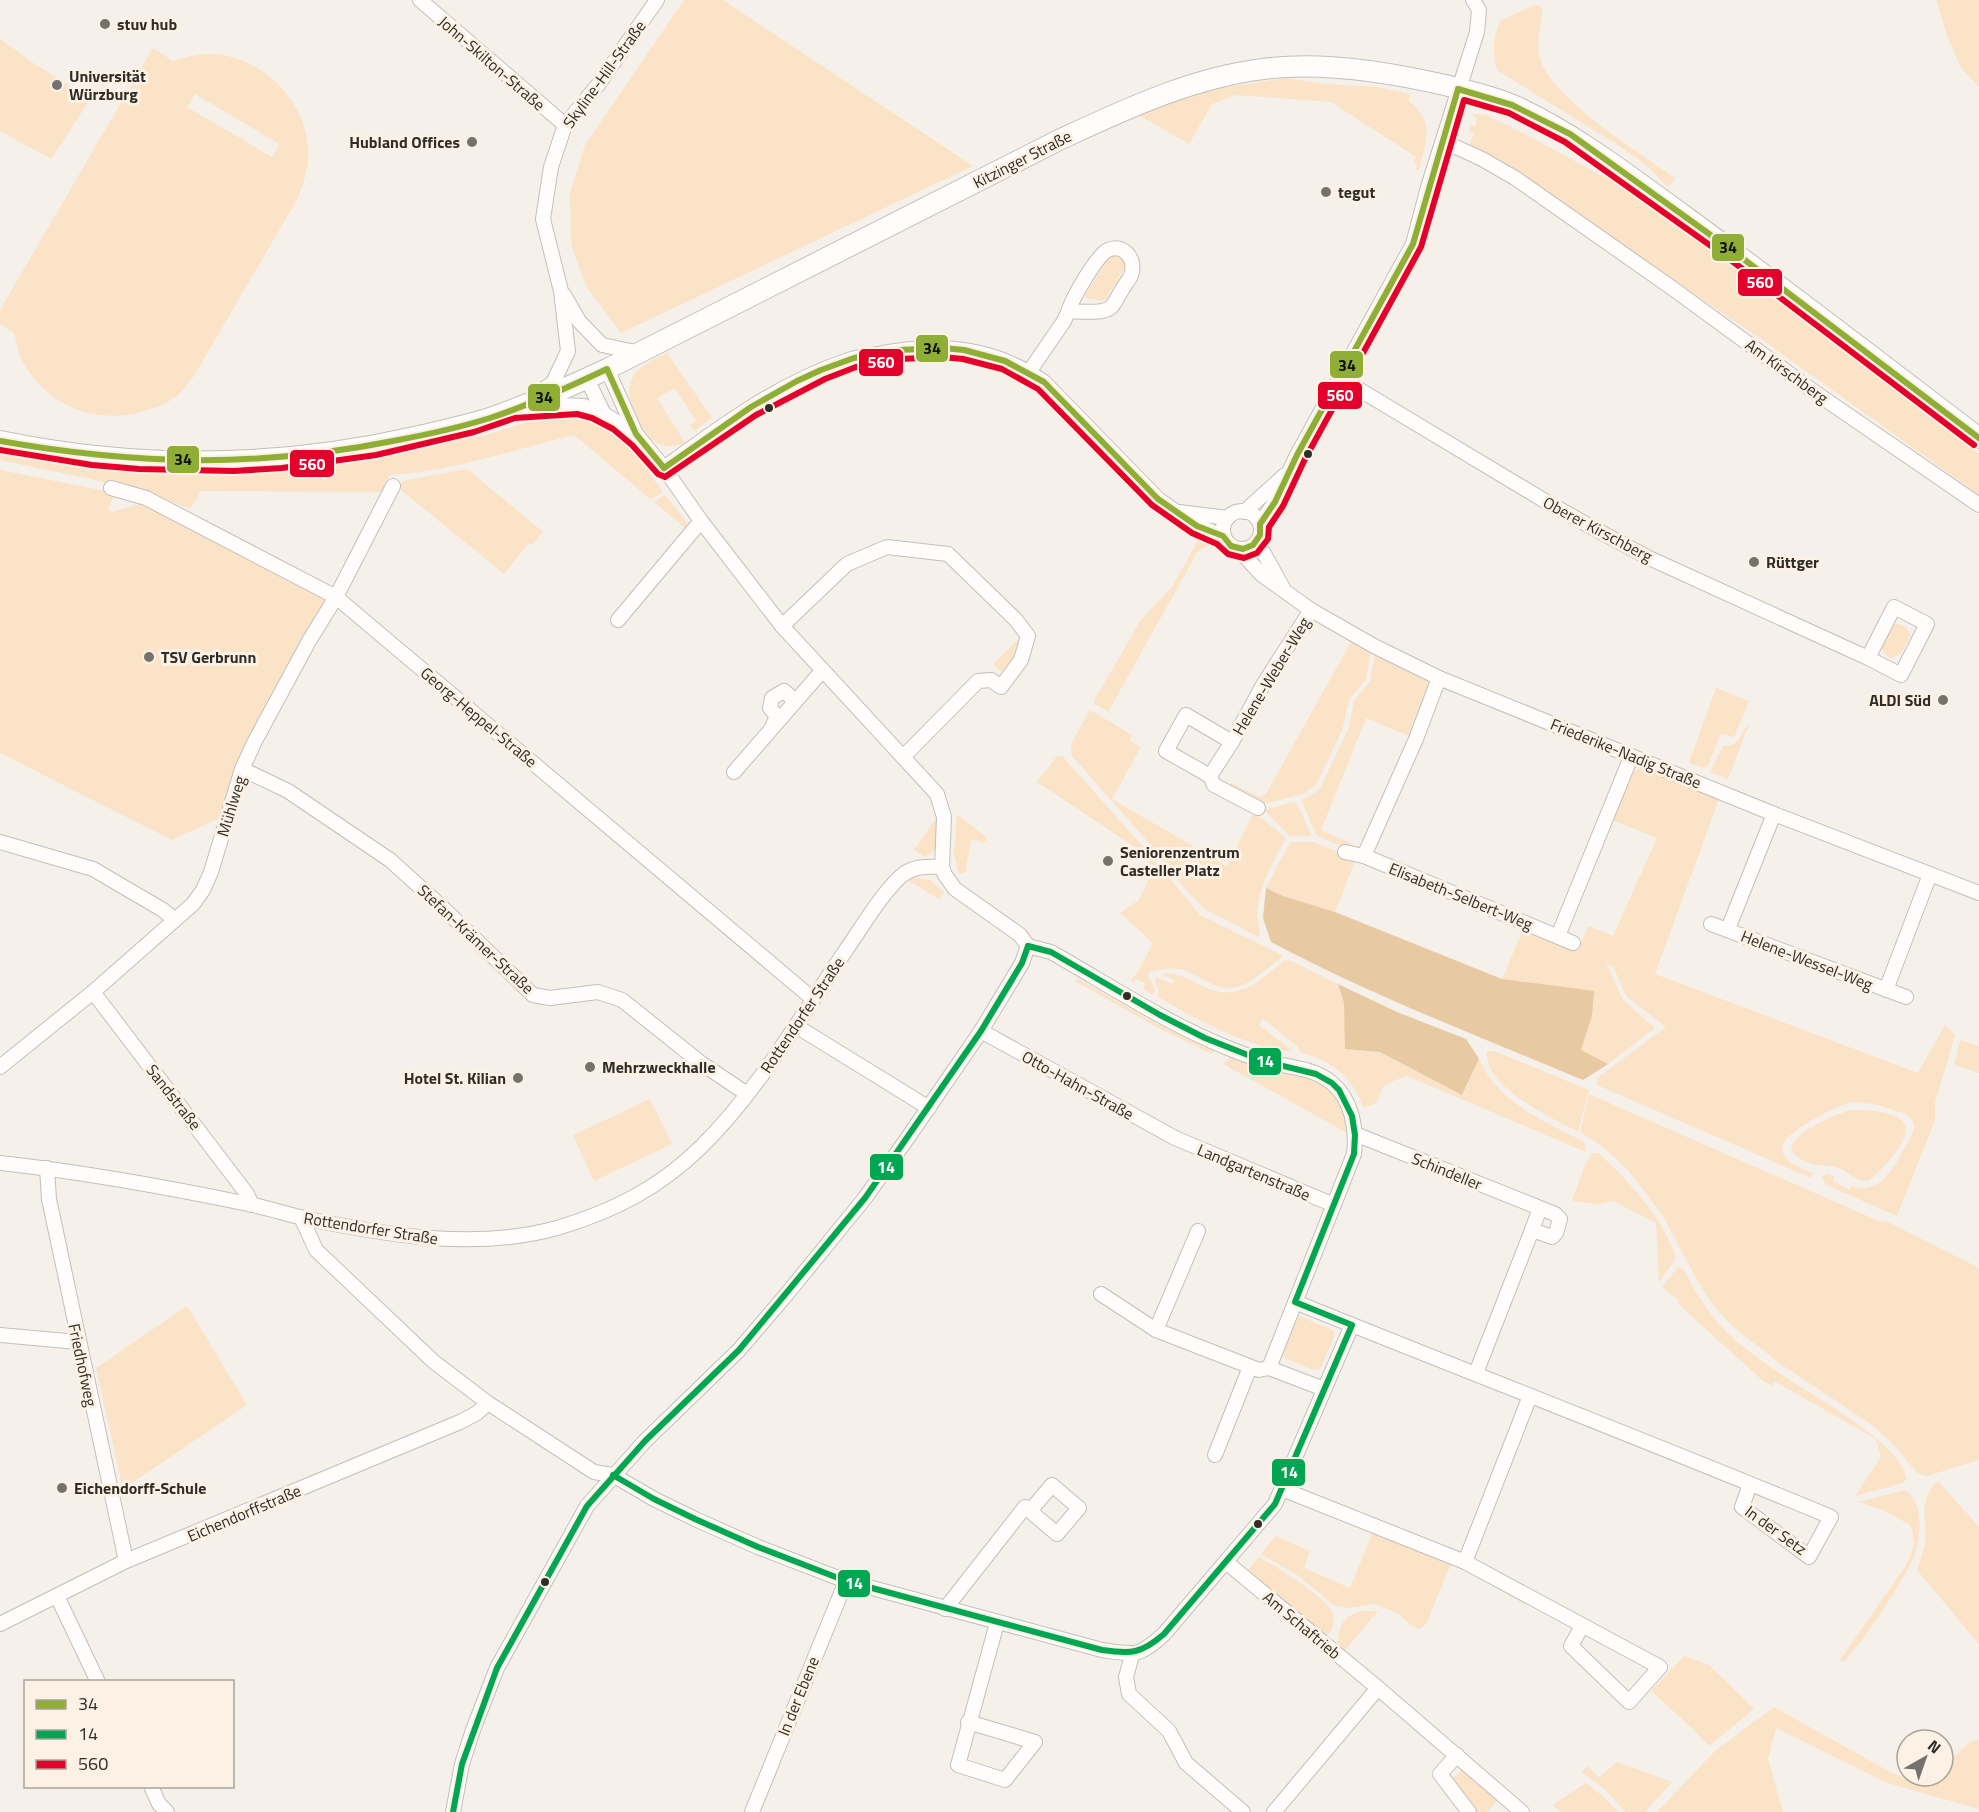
<svg xmlns="http://www.w3.org/2000/svg" width="1979" height="1812" viewBox="0 0 1979 1812" font-family="'Titillium Web',sans-serif">
  <rect width="100%" height="100%" fill="#f6f0ea"/>
  <g fill="#fae3c7" fill-rule="evenodd">
    <polygon points="684,0 723,0 973,166 621,333 586,286 571,245 570,193 585,145"/>
    <polygon points="1936,0 1979,0 1979,87 1961,68 1947,35"/>
    <path d="M1535 5H1539L1542 9C1542 24 1536 41 1539 55 1549 98 1639 152 1675 178L1668 187 1647 166 1621 147 1498 71C1491 57 1494 35 1500 21Z"/>
    <polygon points="0,39 36,65 91,98 51,159 0,131"/>
    <path d="M153 48 173 61C185 57 198 54 210 54 263 55 311 104 308 158 307 172 303 185 298 198L194 376C189 382 184 389 179 394 167 404 153 409 137 413 94 423 50 406 26 367 19 357 17 344 14 333L0 324V310ZM195 94 279 144 272 157 187 107Z"/>
    <path d="M1286 78 1325 84 1378 87 1410 94 1409 101C1435 121 1426 143 1419 171L1415 169 1417 165 1414 161 1416 157 1331 102 1236 95 1212 104 1189 144 1135 113 1214 89Z"/>
    <polygon points="1475,114 1486,115 1529,136 1621,186 1938,418 1979,454 1979,495 1757,336 1469,146 1474,134 1469,131 1471,125 1475,126 1477,118 1472,115"/>
    <polygon points="1118,254 1126,263 1125,268 1106,298 1102,301 1086,298 1085,295 1108,259 1111,256"/>
    <path d="M667 353 712 418 694 431 690 425 696 421 675 388 657 398 685 443C676 446 667 448 657 443 640 435 622 395 633 377 640 365 655 359 667 353Z"/>
    <path d="M564 411C570 412 577 412 583 413 618 424 640 461 661 489L662 492 657 496 650 499 574 435C512 450 453 471 390 475L384 484V492L201 491 190 509C130 483 64 475 0 460V449L102 465 479 437Z"/>
    <polygon points="467,469 543,532 532,545 529,543 504,574 401,490 400,485 403,481"/>
    <polygon points="0,470 115,493 108,509 112,512 143,503 330,598 222,817 172,840 0,753"/>
    <polygon points="665,495 688,524 685,528 654,502"/>
    <polygon points="1199,539 1210,545 1198,551 1108,712 1095,704 1094,701 1141,620 1172,587"/>
    <path d="M1895 624C1904 624 1908 627 1910 636L1901 654 1890 658 1884 653 1881 646 1890 628Z"/>
    <polygon points="1022,636 1014,669 1002,673 993,664"/>
    <polygon points="1351,642 1369,652 1370,655 1366,679 1349,700 1342,731 1316,785 1303,794 1260,805 1229,788 1232,783 1259,797 1266,794"/>
    <polygon points="1375,655 1390,661 1390,663 1426,680 1429,688 1409,736 1366,718 1321,830 1351,843 1348,849 1317,836 1302,802 1303,799 1316,793 1321,786 1349,728 1354,701 1370,681"/>
    <polygon points="1716,688 1749,701 1735,735 1733,737 1721,734 1707,767 1701,767 1689,763"/>
    <path d="M1090 710 1132 735 1130 741 1141 747 1112 799 1227 866 1254 812 1286 838C1272 864 1259 885 1257 915 1257 921 1260 928 1260 934L1258 937 1203 908 1181 884 1149 843 1072 756 1071 744Z"/>
    <polygon points="1750,721 1728,779 1710,772 1723,746 1733,745 1738,740"/>
    <path d="M1057 756 1063 757 1148 852 1200 915 1283 956C1270 966 1256 980 1240 986 1217 994 1203 976 1183 970 1172 967 1161 969 1150 972L1148 976 1155 989 1153 995 1143 988 1145 983 1136 979 1134 982 1131 980 1139 970 1153 943 1120 913 1139 900 1152 872 1145 854 1037 782Z"/>
    <path d="M1641 768 1719 799 1655 974 1918 1073 1945 1025 1955 1035 1935 1103V1120L1897 1216 1826 1185 1822 1177 1827 1174 1834 1176 1833 1181 1850 1190 1851 1186C1875 1194 1889 1177 1900 1156 1904 1148 1913 1137 1914 1128 1915 1117 1905 1113 1896 1111 1882 1106 1866 1101 1851 1103 1838 1105 1825 1113 1814 1119 1777 1140 1767 1156 1813 1173L1811 1178 1597 1085V1078L1666 1027 1626 996 1614 968 1606 963 1623 1000 1655 1028 1608 1064 1581 1051 1592 1016 1502 979 1524 928 1578 951 1588 926 1613 936 1657 838 1612 820 1634 772Z"/>
    <polygon points="1294,802 1297,804 1312,836 1290,836 1264,810"/>
    <polygon points="957,815 984,835 987,840 983,843 977,840 971,841 965,873 959,874 954,854"/>
    <polygon points="936,818 936,849 925,857 914,850"/>
    <polygon points="1290,842 1313,842 1356,859 1335,912 1283,896 1266,888"/>
    <polygon points="912,877 930,880 944,893 939,899 907,880"/>
    <path d="M1285 960 1291 961 1338 984 1344 1003 1346 1049 1380 1052 1462 1095 1461 1099 1479 1059C1499 1103 1542 1120 1583 1141L1585 1145 1586 1152 1407 1076 1388 1083 1383 1087 1376 1103 1364 1108C1351 1075 1333 1062 1300 1052L1298 1047 1263 1019 1259 1025 1293 1051C1255 1051 1189 1017 1157 996L1159 992 1155 981 1156 977 1173 984 1175 980 1165 976 1164 973C1180 974 1189 979 1203 986 1238 1004 1259 981 1285 960Z"/>
    <polygon points="1077,978 1148,1019 1214,1051 1212,1054 1160,1029 1075,981"/>
    <polygon points="1960,1040 1979,1046 1979,1073 1954,1065"/>
    <path d="M1487 1051H1494L1589 1090 1578 1132C1552 1118 1482 1086 1487 1051Z"/>
    <path d="M1230 1057C1272 1075 1348 1068 1347 1133L1225 1065 1224 1063Z"/>
    <polygon points="1589,1094 1881,1222 1886,1221 1979,1268 1979,1460 1927,1476 1918,1474 1892,1443 1872,1425 1779,1363 1731,1325 1711,1302 1697,1280 1663,1216 1628,1170 1603,1147 1580,1132"/>
    <polygon points="650,1099 672,1144 594,1181 573,1135"/>
    <path d="M1850 1110C1863 1109 1897 1112 1904 1123 1914 1138 1880 1172 1869 1180 1852 1182 1851 1172 1839 1168 1821 1163 1804 1168 1791 1150 1793 1131 1833 1116 1850 1110Z"/>
    <path d="M1593 1153H1598C1627 1178 1665 1221 1676 1258L1659 1282 1656 1223 1613 1201 1598 1204 1572 1201 1585 1165Z"/>
    <path d="M1678 1267 1684 1270C1697 1296 1713 1320 1735 1340 1751 1354 1769 1366 1787 1378 1813 1396 1907 1447 1906 1480L1902 1483 1855 1496 1881 1457 1876 1439 1774 1381 1772 1386 1762 1380 1678 1304 1679 1300 1662 1287Z"/>
    <polygon points="187,1306 247,1405 123,1489 96,1368"/>
    <path d="M1299 1316 1333 1330 1335 1335 1320 1369 1313 1370 1283 1357C1281 1346 1290 1324 1299 1316Z"/>
    <path d="M1938 1481 1979 1527V1644L1917 1570C1920 1561 1924 1552 1925 1543 1928 1519 1917 1500 1938 1481Z"/>
    <path d="M1905 1490C1924 1502 1921 1535 1915 1554 1907 1576 1860 1647 1843 1662L1840 1660 1905 1567C1914 1549 1917 1544 1910 1525L1883 1510 1858 1502Z"/>
    <polygon points="1373,1532 1451,1564 1426,1624 1420,1629 1412,1626 1397,1613 1375,1604 1349,1608 1335,1606 1296,1574 1261,1554 1276,1536 1310,1551 1304,1568 1350,1588"/>
    <path d="M1259 1557C1276 1567 1326 1596 1333 1614 1335 1620 1333 1626 1331 1632L1324 1636 1247 1571Z"/>
    <path d="M1361 1611H1378L1343 1652 1337 1647C1339 1627 1341 1617 1361 1611Z"/>
    <polygon points="1684,1656 1709,1665 1754,1709 1709,1746 1690,1726 1651,1691"/>
    <polygon points="1774,1707 1892,1773 1922,1783 1931,1776 1943,1776 1943,1767 1970,1742 1979,1740 1979,1809 1887,1783 1776,1728 1768,1759 1783,1812 1657,1812 1714,1752"/>
    <polygon points="1617,1762 1672,1782 1645,1812 1626,1812 1603,1788 1582,1772 1587,1766 1599,1777"/>
    <polygon points="1463,1768 1499,1798 1487,1812 1474,1812 1451,1781"/>
    <polygon points="1586,1783 1605,1798 1618,1812 1561,1812 1553,1805"/>
  </g>
  <g fill="#e7c9a2">
    <path d="M1266 888 1283 896 1335 912 1502 979 1594 991 1592 1016 1581 1050 1608 1064 1583 1080C1478 1036 1371 995 1271 942L1263 918Z"/>
    <polygon points="1338,984 1397,1012 1466,1039 1479,1059 1462,1095 1380,1052 1345,1049 1344,1003"/>
  </g>
  <g fill="none" stroke-linecap="round" stroke-linejoin="round">
    <g stroke="#c3bfbb" stroke-width="16">
      <g id="street">
        <polyline points="420,0 565,125"/>
        <polyline points="1443,141 1482,159 1515,178 1672,288 1813,391 1979,505"/>
        <polyline points="564,295 579,321 602,345 640,353"/>
        <polyline points="607,369 636,434"/>
        <path d="M1029 372 1064 321 1068 312C1080 310 1100 315 1110 308 1115 304 1119 294 1123 288 1126 283 1131 278 1132 272 1135 258 1123 243 1108 250 1096 256 1072 299 1068 312"/>
        <polyline points="1340,378 1545,501 1595,529 1647,557 1868,658 1901,675 1927,624 1894,607 1868,658"/>
        <polyline points="587,379 604,414"/>
        <polyline points="539,392 553,383 568,351 561,291 543,219 551,167 565,125 598,85 657,0"/>
        <polyline points="526,409 560,405 584,406 604,414 636,434 664,468 701,521 782,626 937,794 944,817 942,867 945,875 955,889 1020,935 1028,946"/>
        <path d="M664 468C720 427 779 383 846 361 856 357 867 356 877 354 937 342 993 346 1044 382L1158 499 1197 526 1223 536"/>
        <polyline points="111,488 146,498 336,597 813,999"/>
        <circle cx="1242" cy="530" r="19"/>
        <polyline points="1179,512 1228,518"/>
        <polyline points="1244,512 1285,475"/>
        <polyline points="1260,524 1275,502 1297,455 1413,244 1428,187 1477,32 1479,10 1473,0"/>
        <polyline points="1257,541 1283,588"/>
        <polyline points="1238,549 1262,575 1311,610 1374,646 1439,678 1774,814 1979,893"/>
        <polyline points="618,620 701,521"/>
        <polyline points="782,626 847,564 887,547 948,554 1016,620 1028,636 1021,660 1001,687 991,680 978,681 904,756"/>
        <polyline points="773,725 777,716 770,708 772,698 784,691 795,701"/>
        <polyline points="1232,742 1186,715 1166,751 1210,776 1214,785 1258,808"/>
        <polyline points="242,769 288,791 390,860 442,907 533,995 550,998 598,992 622,1000 701,1063 747,1094"/>
        <polyline points="734,772 822,671"/>
        <polyline points="1210,776 1232,742 1263,685 1311,610"/>
        <polyline points="0,842 93,869 163,910 175,920"/>
        <polyline points="1345,852 1364,856 1573,943"/>
        <polyline points="1364,856 1416,739 1439,678"/>
        <polyline points="1711,924 1906,997"/>
        <polyline points="1728,929 1774,814"/>
        <polyline points="1558,936 1631,757"/>
        <path d="M1028 946 1051 952C1109 985 1166 1023 1228 1048 1240 1053 1252 1057 1263 1061 1286 1067 1313 1067 1332 1083 1352 1100 1357 1129 1354 1154L1269 1368"/>
        <polyline points="1886,990 1930,874"/>
        <polyline points="93,992 247,1194 252,1205"/>
        <polyline points="796,1026 929,1108"/>
        <polyline points="981,1031 1175,1138 1334,1205"/>
        <polyline points="0,1067 93,992 193,904 203,890 211,872 242,769 255,741 309,641 336,597 393,486"/>
        <polyline points="1355,1134 1540,1208 1532,1230 1552,1237 1556,1233 1560,1219 1555,1214 1540,1208"/>
        <path d="M0 1163C83 1172 166 1187 248 1204 270 1208 291 1216 313 1220 393 1236 477 1250 557 1228 614 1211 659 1188 701 1147 758 1091 799 1019 844 953 860 930 880 896 900 877 912 866 927 866 942 867"/>
        <polyline points="47,1168 49,1199 126,1561"/>
        <path d="M301 1217 316 1250 434 1362 488 1403 594 1472 613 1475 654 1499 695 1519 758 1547 846 1581 1102 1650C1135 1655 1139 1657 1164 1634L1275 1504 1352 1325"/>
        <polyline points="1101,1294 1156,1330 1259,1370 1269,1368"/>
        <path d="M1295 1302C1473 1374 1653 1443 1831 1517L1809 1557 1742 1507 1750 1484"/>
        <polyline points="1156,1330 1198,1231"/>
        <polyline points="0,1335 78,1342"/>
        <polyline points="1269,1368 1324,1389"/>
        <polyline points="1476,1373 1532,1230"/>
        <polyline points="1215,1455 1250,1367"/>
        <polyline points="1282,1489 1465,1562 1660,1667 1629,1702 1571,1646 1582,1626"/>
        <polyline points="1226,1562 1378,1688 1522,1812"/>
        <polyline points="1465,1562 1530,1396"/>
        <polyline points="57,1596 98,1682"/>
        <polyline points="945,1609 1025,1507 1030,1511 1052,1485 1079,1508 1057,1534 1030,1511"/>
        <polyline points="0,1624 126,1561 460,1422 477,1413 488,1403"/>
        <polyline points="1132,1655 1126,1677 1129,1694 1169,1731 1186,1763 1243,1812"/>
        <polyline points="968,1722 1035,1742 1005,1780 958,1765 997,1623"/>
        <polyline points="1457,1755 1440,1774 1469,1812"/>
        <polyline points="151,1786 159,1804 167,1812"/>
        <polyline points="453,1812 462,1764 473,1730 497,1668 587,1506 645,1441 739,1350 786,1295 865,1198 909,1136 981,1031 1022,963 1028,946"/>
        <polyline points="752,1812 846,1581"/>
        <polyline points="1274,1812 1378,1688"/>
      </g>
    </g>
    <g stroke="#c3bfbb" stroke-width="22">
      <path id="secondary" d="M0 441C136 469 275 468 410 438 437 432 464 426 490 418 530 404 569 387 607 369L1061 139C1126 109 1191 78 1263 69 1322 61 1388 72 1445 85 1468 91 1493 96 1515 106 1576 134 1628 175 1682 214 1782 287 1880 363 1979 438"/>
    </g>
    <use href="#street" stroke="#fefdfc" stroke-width="14"/>
    <use href="#secondary" stroke="#fefdfc" stroke-width="20"/>
    <g stroke="#fbf1e5" stroke-width="10">
      <g id="bus-1">
        <polyline points="1458,89 1512,105 1570,134 1737,254 1979,438"/>
        <path d="M0 441C135 465 258 468 393 441 425 435 458 428 490 418 530 405 569 387 607 369L636 434 664 468"/>
        <polyline points="664,468 751,407 797,381 821,370 854,358 899,350 943,348 964,350 1005,361 1044,382 1158,499 1197,526 1223,536 1231,546 1243,549 1253,545 1260,535 1260,524 1275,502 1297,455 1413,244 1458,89"/>
      </g>
    </g>
    <g stroke="#fbf1e5" stroke-width="10">
      <g id="bus-2">
        <path d="M613 1475 654 1499 695 1519 758 1547 846 1581 1102 1650C1131 1654 1141 1654 1164 1634L1275 1504 1352 1325 1295 1302 1354 1154 1355 1135 1352 1116 1339 1090 1332 1083 1316 1074 1263 1061 1205 1038 1160 1015 1051 952 1028 946"/>
        <polyline points="453,1812 462,1764 497,1668 587,1506 645,1441 739,1350 865,1198 981,1031 1022,963 1028,946"/>
      </g>
    </g>
    <g stroke="#fbf1e5" stroke-width="10">
      <polyline id="bus-3" points="0,450 92,465 139,469 234,471 282,468 376,455 474,432 515,418 577,414 592,418 613,429 632,445 658,474 665,477 756,415 825,379 856,367 900,359 942,357 963,359 1002,369 1038,389 1152,505 1192,533 1217,544 1228,554 1244,558 1257,553 1268,539 1269,527 1283,506 1305,459 1421,247 1464,100 1509,113 1565,142 1732,261 1974,445"/>
    </g>
    <use href="#bus-1" stroke="#8eae36" stroke-width="6"/>
    <use href="#bus-2" stroke="#00a651" stroke-width="6"/>
    <use href="#bus-3" stroke="#e4002b" stroke-width="6"/>
  </g>
  <g fill="#75716c" stroke="#fbf1e5" stroke-width="2">
    <circle cx="105" cy="24" r="6"/>
    <circle cx="57" cy="85" r="6"/>
    <circle cx="472" cy="142" r="6"/>
    <circle cx="1326" cy="192" r="6"/>
    <circle cx="1754" cy="562" r="6"/>
    <circle cx="149" cy="657" r="6"/>
    <circle cx="1943" cy="700" r="6"/>
    <circle cx="1108" cy="861" r="6"/>
    <circle cx="590" cy="1067" r="6"/>
    <circle cx="518" cy="1078" r="6"/>
    <circle cx="62" cy="1488" r="6"/>
  </g>
  <g fill="#302d28" stroke="#fbf1e5" stroke-width="2">
    <circle cx="769" cy="408" r="5"/>
    <circle cx="1308" cy="454" r="5"/>
    <circle cx="1127" cy="996" r="5"/>
    <circle cx="1258" cy="1524" r="5"/>
    <circle cx="545" cy="1582" r="5"/>
  </g>
  <g text-anchor="middle" stroke-width="6" stroke-linejoin="round" paint-order="stroke">
    <g font-size="16" font-weight="bold" fill="#302d28" stroke="#fbf1e5" text-anchor="start">
      <text x="117" y="30">stuv hub</text>
      <text x="69" y="82">Universität<tspan x="69" dy="18">Würzburg</tspan></text>
      <text x="460" y="148" text-anchor="end">Hubland Offices</text>
      <text x="1338" y="198">tegut</text>
      <text x="1766" y="568">Rüttger</text>
      <text x="161" y="663">TSV Gerbrunn</text>
      <text x="1931" y="706" text-anchor="end">ALDI Süd</text>
      <text x="1120" y="858">Seniorenzentrum<tspan x="1120" dy="18">Casteller Platz</tspan></text>
      <text x="602" y="1073">Mehrzweckhalle</text>
      <text x="506" y="1084" text-anchor="end">Hotel St. Kilian</text>
      <text x="74" y="1494">Eichendorff-Schule</text>
    </g>
    <g font-size="16" fill="#302d28" stroke="#fbf1e5">
      <text transform="translate(492 63) rotate(41)" y="6">John-Skilton-Straße</text>
      <text transform="translate(604 74) rotate(-54)" y="6">Skyline-Hill-Straße</text>
      <text transform="translate(1022 159) rotate(-27)" y="6">Kitzinger Straße</text>
      <text transform="translate(1787 371) rotate(36)" y="6">Am Kirschberg</text>
      <text transform="translate(1598 529) rotate(28)" y="6">Oberer Kirschberg</text>
      <text transform="translate(1271 676) rotate(-59)" y="6">Helene-Weber-Weg</text>
      <text transform="translate(479 717) rotate(40)" y="6">Georg-Heppel-Straße</text>
      <text transform="translate(1626 753) rotate(22)" y="6">Friederike-Nadig Straße</text>
      <text transform="translate(231 806) rotate(-73)" y="6">Mühlweg</text>
      <text transform="translate(1461 896) rotate(22)" y="6">Elisabeth-Selbert-Weg</text>
      <text transform="translate(476 939) rotate(43)" y="6">Stefan-Krämer-Straße</text>
      <text transform="translate(1807 960) rotate(21)" y="6">Helene-Wessel-Weg</text>
      <text transform="translate(802 1015) rotate(-56)" y="6">Rottendorfer Straße</text>
      <text transform="translate(1078 1085) rotate(29)" y="6">Otto-Hahn-Straße</text>
      <text transform="translate(174 1097) rotate(52)" y="6">Sandstraße</text>
      <text transform="translate(1447 1171) rotate(22)" y="6">Schindeller</text>
      <text transform="translate(1254 1172) rotate(23)" y="6">Landgartenstraße</text>
      <text transform="translate(371 1228) rotate(9)" y="6">Rottendorfer Straße</text>
      <text transform="translate(83 1365) rotate(78)" y="6">Friedhofweg</text>
      <text transform="translate(244 1513) rotate(-23)" y="6">Eichendorffstraße</text>
      <text transform="translate(1776 1530) rotate(36)" y="6">In der Setz</text>
      <text transform="translate(1302 1625) rotate(40)" y="6">Am Schaftrieb</text>
      <text transform="translate(798 1696) rotate(-68)" y="6">In der Ebene</text>
    </g>
  </g>
  <g stroke="#fbf1e5" stroke-width="2">
    <rect x="1711" y="233" width="34" height="29" rx="6" fill="#8eae36"/>
    <rect x="1737" y="268" width="46" height="29" rx="6" fill="#e4002b"/>
    <rect x="915" y="334" width="34" height="29" rx="6" fill="#8eae36"/>
    <rect x="858" y="348" width="46" height="29" rx="6" fill="#e4002b"/>
    <rect x="1329" y="350" width="35" height="29" rx="6" fill="#8eae36"/>
    <rect x="1317" y="381" width="46" height="29" rx="6" fill="#e4002b"/>
    <rect x="527" y="383" width="34" height="29" rx="6" fill="#8eae36"/>
    <rect x="166" y="445" width="34" height="29" rx="6" fill="#8eae36"/>
    <rect x="289" y="449" width="46" height="29" rx="6" fill="#e4002b"/>
    <rect x="1248" y="1047" width="34" height="29" rx="6" fill="#00a651"/>
    <rect x="869" y="1153" width="35" height="28" rx="6" fill="#00a651"/>
    <rect x="1271" y="1458" width="35" height="29" rx="6" fill="#00a651"/>
    <rect x="837" y="1569" width="34" height="29" rx="6" fill="#00a651"/>
  </g>
  <g font-size="16" text-anchor="middle" font-weight="bold" fill="#fff">
    <text x="1760" y="288">560</text>
    <text x="881" y="368">560</text>
    <text x="1340" y="401">560</text>
    <text x="312" y="470">560</text>
    <text x="1265" y="1067">14</text>
    <text x="886" y="1173">14</text>
    <text x="1289" y="1478">14</text>
    <text x="854" y="1589">14</text>
  </g>
  <g font-size="16" text-anchor="middle" font-weight="bold" fill="#111">
    <text x="1728" y="253">34</text>
    <text x="932" y="354">34</text>
    <text x="1347" y="371">34</text>
    <text x="544" y="403">34</text>
    <text x="183" y="465">34</text>
  </g>
  <rect x="24" y="1680" width="210" height="108" fill="#fbf1e5" stroke="#aaa399" stroke-width="1.5"/>
  <rect x="36" y="1700" width="30" height="9" fill="#8eae36" stroke="#aaa399" stroke-width="1.5"/>
  <text x="78" y="1710" font-size="18" fill="#302d28">34</text>
  <rect x="36" y="1730" width="30" height="9" fill="#00a651" stroke="#aaa399" stroke-width="1.5"/>
  <text x="78" y="1740" font-size="18" fill="#302d28">14</text>
  <rect x="36" y="1760" width="30" height="9" fill="#e4002b" stroke="#aaa399" stroke-width="1.5"/>
  <text x="78" y="1770" font-size="18" fill="#302d28">560</text>
  <g transform="translate(1925 1758) rotate(40)"><circle r="28" fill="#fbf1e5" stroke="#aaa399" stroke-width="1.5"/>
  <path d="M0-4.5L10 22L0 15L-10 22Z" fill="#75716c"/>
  <text y="-9" font-size="16" font-weight="bold" text-anchor="middle" fill="#302d28">N</text>
  </g>
</svg>
